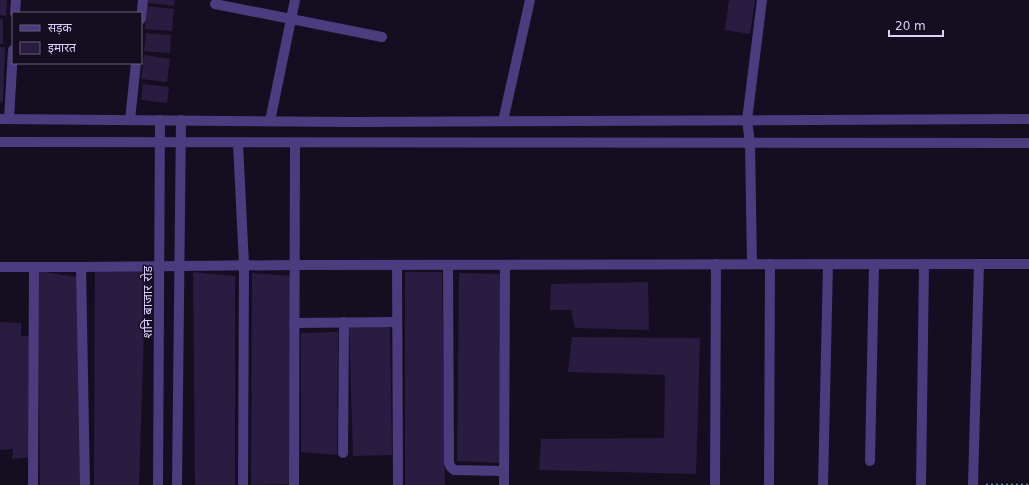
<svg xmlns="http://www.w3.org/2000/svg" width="1029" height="485" viewBox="0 0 1029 485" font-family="'DejaVu Sans','Noto Sans Devanagari',sans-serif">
  <rect width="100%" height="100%" fill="#150e21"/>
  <g fill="#2a1b41">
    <polygon points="0,0 7,0 6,16 0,15"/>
    <polygon points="148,0 175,0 174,6 148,3"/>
    <polygon points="729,0 755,0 750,34 725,30"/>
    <polygon points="147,6 174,9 172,31 145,29"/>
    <rect x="0" y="19" width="3" height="25"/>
    <polygon points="146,33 171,35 170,53 144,51"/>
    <polygon points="0,47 5,47 3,102 0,102"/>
    <polygon points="144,55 170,59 167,82 141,79"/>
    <polygon points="143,84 169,87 167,103 141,100"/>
    <polygon points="146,268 139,485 94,485 95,269"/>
    <polygon points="38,271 77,277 82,485 40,485"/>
    <polygon points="193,272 235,276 235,485 195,485"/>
    <polygon points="405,272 442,272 445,485 405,485"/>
    <polygon points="252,273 291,276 291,484 251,485"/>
    <polygon points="459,273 501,274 499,463 457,461"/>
    <polygon points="648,282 649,330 575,328 571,310 550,310 551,284"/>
    <polygon points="0,322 21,323 21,336 31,336 30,457 12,459 13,449 0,450"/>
    <polygon points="390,325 392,455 353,456 349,326"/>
    <polygon points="338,332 337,455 301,452 301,333"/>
    <polygon points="572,337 700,338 696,474 539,470 541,439 664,438 665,375 568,372"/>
  </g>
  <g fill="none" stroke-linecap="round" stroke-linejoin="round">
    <polyline stroke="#339eaf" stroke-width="2.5" stroke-dasharray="2 3" stroke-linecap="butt" points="986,485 1029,485"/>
    <g stroke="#4b3b7f" stroke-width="10">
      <polyline points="215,4 382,37"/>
      <polyline points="15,13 16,0"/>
      <polyline points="141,19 143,0"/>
      <polyline points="0,119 353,122 1029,119"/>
      <polyline points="9,119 13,50"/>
      <polyline points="130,120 136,63"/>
      <polyline points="270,121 295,0"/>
      <polyline points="503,121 530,0"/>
      <polyline points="0,142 1029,143"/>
      <polyline points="238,143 244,265 243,485"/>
      <polyline points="752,264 750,143 747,120 762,0"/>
      <polyline points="397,265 398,485"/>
      <polyline points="448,265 449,463 451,467 454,470 504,471"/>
      <polyline points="0,267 81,267 294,265 1029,264"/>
      <polyline points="81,267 85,485"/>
      <polyline points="294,323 397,322"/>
      <polyline points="343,453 344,322"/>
      <polyline points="870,461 874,264"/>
      <polyline points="33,485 34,267"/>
      <polyline points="158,485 160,120"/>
      <polyline points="177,485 181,120"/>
      <polyline points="294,485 295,143"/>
      <polyline points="504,485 505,265"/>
      <polyline points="715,485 716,264"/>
      <polyline points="769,485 770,264"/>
      <polyline points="823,485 828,264"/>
      <polyline points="921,485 924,264"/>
      <polyline points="973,485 979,264"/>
    </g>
  </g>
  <g text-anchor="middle" stroke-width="3" stroke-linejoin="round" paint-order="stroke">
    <g font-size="13" fill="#ded0fd" stroke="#150e21">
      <text transform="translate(147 302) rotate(-90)" y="5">शनि बाजार रोड</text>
    </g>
  </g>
  <rect x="12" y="12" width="130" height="52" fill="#150e21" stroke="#655c79"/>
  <rect x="20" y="25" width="20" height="6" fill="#4b3b7f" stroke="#655c79"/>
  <text x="48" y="32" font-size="12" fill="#ded0fd">सड़क</text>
  <rect x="20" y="42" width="20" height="12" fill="#2a1b41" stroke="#655c79"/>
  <text x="48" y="52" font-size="12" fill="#ded0fd">इमारत</text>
  <path d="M889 30v6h54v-6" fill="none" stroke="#ded0fd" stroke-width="2"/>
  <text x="895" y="30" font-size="12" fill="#ded0fd" stroke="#150e21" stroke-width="3" paint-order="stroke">20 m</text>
</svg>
